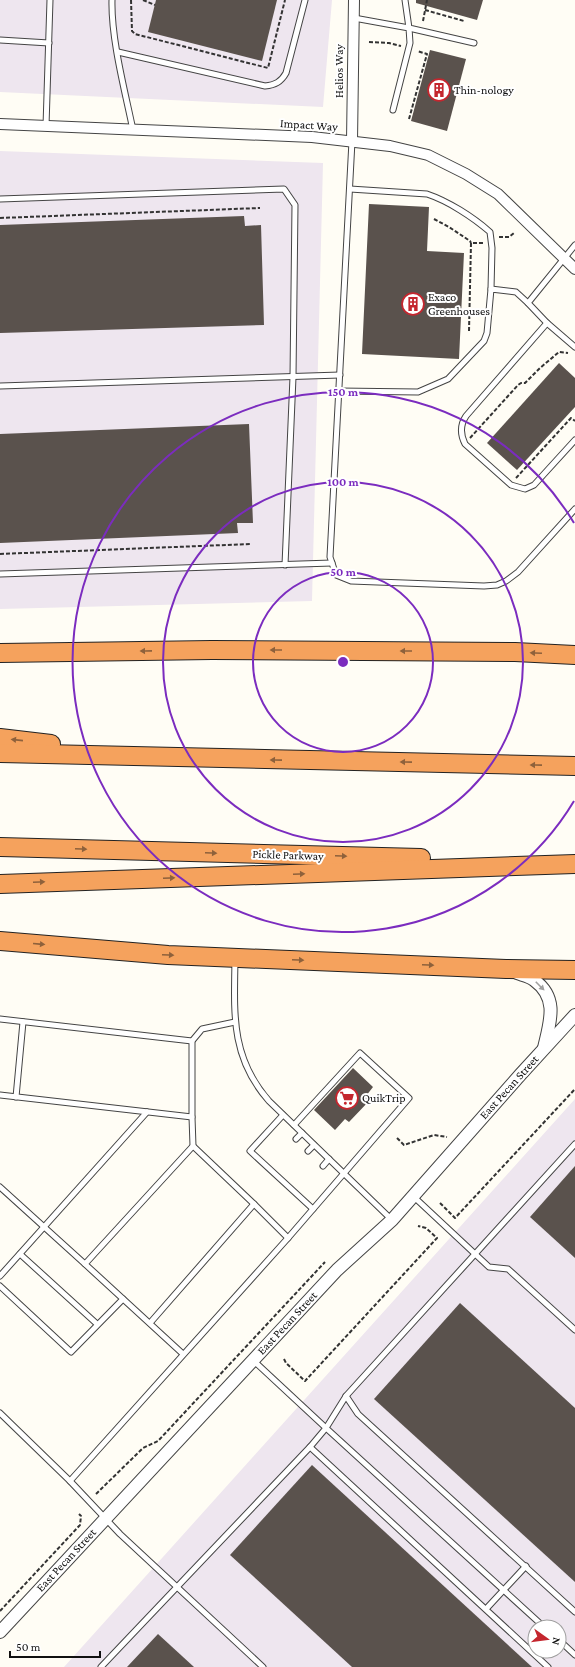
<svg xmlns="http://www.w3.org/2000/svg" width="575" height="1667" viewBox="0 0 575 1667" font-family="'Crimson Pro',serif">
  <rect width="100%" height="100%" fill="#fffdf5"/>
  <g fill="#eee6ef" fill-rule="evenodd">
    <polygon points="0,0 332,0 323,107 0,92"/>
    <polygon points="0,151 323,163 312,601 0,609"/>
    <path d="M575 1099V1667H64ZM535 1627H559V1651H535Z"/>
  </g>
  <g fill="#5a524d">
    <polygon points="156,0 277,0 262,61 148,32"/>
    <polygon points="416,0 483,0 477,20 416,3"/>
    <polygon points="430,50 466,59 447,131 411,121"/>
    <polygon points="369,204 429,207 427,251 464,253 459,359 362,354"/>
    <polygon points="244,216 245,226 261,225 264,325 0,333 0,225"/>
    <polygon points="559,363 575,378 575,407 517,470 487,443"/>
    <polygon points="249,424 253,523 237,523 238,533 0,543 0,434"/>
    <polygon points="353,1068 373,1087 366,1096 370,1100 349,1122 345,1119 335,1130 314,1110"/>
    <polygon points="575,1166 575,1258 530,1217"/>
    <polygon points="460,1303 575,1408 575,1582 374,1399"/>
    <polygon points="312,1465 532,1667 352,1667 230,1555"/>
    <polygon points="158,1634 194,1667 127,1667"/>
  </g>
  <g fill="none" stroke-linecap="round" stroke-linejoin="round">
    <g stroke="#444" stroke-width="7">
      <g id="service">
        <path d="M112 0C111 39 125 91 133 130"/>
        <polyline points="405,0 409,28 474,43"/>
        <polyline points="354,18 409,28 410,43 393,110"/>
        <polyline points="0,40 49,43"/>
        <path d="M118 52 265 86C275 85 281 82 286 73L305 0"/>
        <polyline points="46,126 50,0"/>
        <polyline points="352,141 330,557 336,575 351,581 484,586 497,585 506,581 518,572 575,509"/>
        <path d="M350 189 427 194C448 201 473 217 490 232L492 248 491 289"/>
        <polyline points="0,199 284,189 295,205 293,377 285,565"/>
        <polyline points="575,245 528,303 547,323 575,347"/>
        <path d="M547 323 466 416C460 425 460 434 465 444L511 485 525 489 534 485 575 440"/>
        <polyline points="0,386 340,375"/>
        <polyline points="339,391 418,392 448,379 484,341 487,333 491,289 516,292 528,303"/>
        <polyline points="0,574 332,563"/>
        <path d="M235 960C234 1015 231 1058 269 1101L392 1220"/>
        <polyline points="0,1019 192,1041"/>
        <polyline points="0,1095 192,1117 192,1041 202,1029 235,1022"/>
        <polyline points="16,1097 23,1022"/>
        <polyline points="283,1115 250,1151 313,1209"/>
        <polyline points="296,1139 302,1133"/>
        <polyline points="193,1146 254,1204"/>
        <polyline points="308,1151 314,1145"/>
        <polyline points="323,1166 329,1159"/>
        <polyline points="0,1187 85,1264"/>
        <polyline points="413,1196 489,1267 508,1269 575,1330"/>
        <polyline points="20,1254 97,1324"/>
        <polyline points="0,1276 147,1112"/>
        <polyline points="0,1286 71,1352 123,1299"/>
        <polyline points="150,1323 254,1204 288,1238"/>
        <polyline points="183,1354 85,1264 193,1146 192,1117"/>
        <polyline points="254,1361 326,1428 310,1447"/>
        <polyline points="346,1396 358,1414 575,1612"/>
        <polyline points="0,1413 70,1481"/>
        <polyline points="486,1609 526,1566"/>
        <polyline points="544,1627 326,1428 346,1396 575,1144"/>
        <polyline points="559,1640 575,1655"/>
        <polyline points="101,1667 310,1447 548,1667"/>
        <polyline points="263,1667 120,1534 70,1481 288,1238 409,1098 360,1053 294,1125"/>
      </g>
    </g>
    <g stroke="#444" stroke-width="12">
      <g id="minor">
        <polyline points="0,124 312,137 390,146 428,155 466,174 498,194 575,269"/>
        <polyline points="352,141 354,0"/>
      </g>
    </g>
    <g stroke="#444" stroke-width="14">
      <g id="tertiary">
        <path d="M517 973C522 975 529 976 534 980 559 998 550 1022 544 1048"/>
        <polyline points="0,1632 337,1270 392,1220 520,1075 575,1015"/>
      </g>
    </g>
    <g stroke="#222" stroke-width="20">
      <g id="motorway">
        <polyline points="0,653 212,650 515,652 575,655"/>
        <polyline points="0,738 51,744"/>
        <polyline points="0,753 575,766"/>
        <polyline points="0,847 421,858"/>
        <polyline points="0,884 575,864"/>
        <polyline points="0,941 168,955 506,969 575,970"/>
      </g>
    </g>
    <g stroke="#333" stroke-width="2" stroke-dasharray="4 2" stroke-linecap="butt">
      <polyline points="131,0 132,31 135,34 268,68 285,0"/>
      <polyline points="143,0 155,5"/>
      <polyline points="425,10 464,21"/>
      <polyline points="423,21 427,0"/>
      <polyline points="369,42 389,43 401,46"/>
      <polyline points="409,119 427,54 417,51"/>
      <polyline points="0,218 260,208"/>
      <polyline points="434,219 449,227 470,241 471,243"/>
      <polyline points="499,237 509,237 514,233"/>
      <polyline points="469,331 471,243 483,243"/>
      <polyline points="470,438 518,385 521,383 525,383 540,368 559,352 568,353"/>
      <polyline points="516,478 571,418 575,421"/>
      <polyline points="0,554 250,544"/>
      <polyline points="397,1138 404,1145 434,1135 447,1137"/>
      <polyline points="440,1203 455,1218 575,1089"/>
      <polyline points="284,1359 286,1363 305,1381 437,1238 426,1228 418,1226"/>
      <polyline points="96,1494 143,1448 158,1441 325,1262"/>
      <polyline points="0,1611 80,1525 81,1516 79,1514"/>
    </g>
    <use href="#service" stroke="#fff" stroke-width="5"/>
    <use href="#minor" stroke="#fff" stroke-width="10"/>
    <use href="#tertiary" stroke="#fff" stroke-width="12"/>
    <use href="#motorway" stroke="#f5a25d" stroke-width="18"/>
  </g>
  <defs><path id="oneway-solid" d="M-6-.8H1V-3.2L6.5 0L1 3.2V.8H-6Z"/></defs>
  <g fill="#8e613b">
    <use href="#oneway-solid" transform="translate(276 650) rotate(-180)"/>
    <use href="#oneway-solid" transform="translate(146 651) rotate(179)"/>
    <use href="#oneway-solid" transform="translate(406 651) rotate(-180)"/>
    <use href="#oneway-solid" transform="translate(536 653) rotate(-177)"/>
    <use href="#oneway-solid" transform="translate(17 740) rotate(-174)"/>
    <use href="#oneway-solid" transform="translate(276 760) rotate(-179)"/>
    <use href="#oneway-solid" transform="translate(406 762) rotate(-179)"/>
    <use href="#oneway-solid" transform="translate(536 765) rotate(-179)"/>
    <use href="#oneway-solid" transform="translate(81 849) rotate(2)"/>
    <use href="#oneway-solid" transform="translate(211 853) rotate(2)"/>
    <use href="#oneway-solid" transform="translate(341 856) rotate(2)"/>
    <use href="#oneway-solid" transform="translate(299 874) rotate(-2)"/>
    <use href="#oneway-solid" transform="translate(169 878) rotate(-2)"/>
    <use href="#oneway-solid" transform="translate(39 882) rotate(-2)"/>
    <use href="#oneway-solid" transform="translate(39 944) rotate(5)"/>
    <use href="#oneway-solid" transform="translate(168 955) rotate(3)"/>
    <use href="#oneway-solid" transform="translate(298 960) rotate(2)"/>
    <use href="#oneway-solid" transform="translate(428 965) rotate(2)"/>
  </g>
  <use fill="#a0a0a0" href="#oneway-solid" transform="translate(540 986) rotate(45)"/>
  <g fill="none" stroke="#7b2cbf" stroke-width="2">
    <circle cx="343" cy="662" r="90"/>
    <circle cx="343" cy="662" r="180"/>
    <path d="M574 801A270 270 0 1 1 574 523"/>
  </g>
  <defs>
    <g id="building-ring" transform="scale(1.15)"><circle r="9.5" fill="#fff" stroke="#c4262e" stroke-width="1.5"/><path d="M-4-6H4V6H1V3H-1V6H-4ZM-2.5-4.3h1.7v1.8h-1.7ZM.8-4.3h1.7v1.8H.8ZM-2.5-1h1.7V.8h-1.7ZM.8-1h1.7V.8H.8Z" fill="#c4262e"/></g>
    <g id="supermarket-ring" transform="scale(1.15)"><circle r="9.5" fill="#fff" stroke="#c4262e" stroke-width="1.5"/><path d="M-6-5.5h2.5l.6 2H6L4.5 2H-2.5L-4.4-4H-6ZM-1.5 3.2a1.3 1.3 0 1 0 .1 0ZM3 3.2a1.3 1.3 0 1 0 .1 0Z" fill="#c4262e"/></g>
  </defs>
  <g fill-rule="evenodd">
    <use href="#building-ring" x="439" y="90"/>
    <use href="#building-ring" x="413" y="304"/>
    <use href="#supermarket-ring" x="347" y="1098"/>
  </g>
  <g text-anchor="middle" stroke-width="4" stroke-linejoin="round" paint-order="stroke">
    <g font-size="12" fill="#111" stroke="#fff">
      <text transform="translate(339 71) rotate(-90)" y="4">Helios Way</text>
      <text transform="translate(309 125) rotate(4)" y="4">Impact Way</text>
      <text transform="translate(288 855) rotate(2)" y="4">Pickle Parkway</text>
      <text transform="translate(509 1087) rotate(-48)" y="4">East Pecan Street</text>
      <text transform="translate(287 1323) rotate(-47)" y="4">East Pecan Street</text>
      <text transform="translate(66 1560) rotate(-47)" y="4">East Pecan Street</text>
    </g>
    <g font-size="12" fill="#111" stroke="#fff" text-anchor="start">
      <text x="454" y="94">Thin-nology</text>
      <text x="428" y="301">Exaco<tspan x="428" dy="14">Greenhouses</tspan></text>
      <text x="362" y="1102">QuikTrip</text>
    </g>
  </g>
  <circle cx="343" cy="662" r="6" fill="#7b2cbf" stroke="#fff" stroke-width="2"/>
  <g font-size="12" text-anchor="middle" font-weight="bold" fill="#7b2cbf" stroke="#fff" stroke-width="4" stroke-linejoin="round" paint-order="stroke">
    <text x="343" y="396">150 m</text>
    <text x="343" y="486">100 m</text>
    <text x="343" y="576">50 m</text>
  </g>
  <g transform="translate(547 1639) rotate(104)"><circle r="19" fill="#ffffff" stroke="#a0a0a0"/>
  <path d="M0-3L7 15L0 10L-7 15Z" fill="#c4262e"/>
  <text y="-6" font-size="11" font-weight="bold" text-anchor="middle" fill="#111111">N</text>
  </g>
  <path d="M10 1651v6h90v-6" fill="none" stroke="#111111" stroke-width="2"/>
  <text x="16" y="1651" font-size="12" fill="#111111" stroke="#ffffff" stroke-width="3" paint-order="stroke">50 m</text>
</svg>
